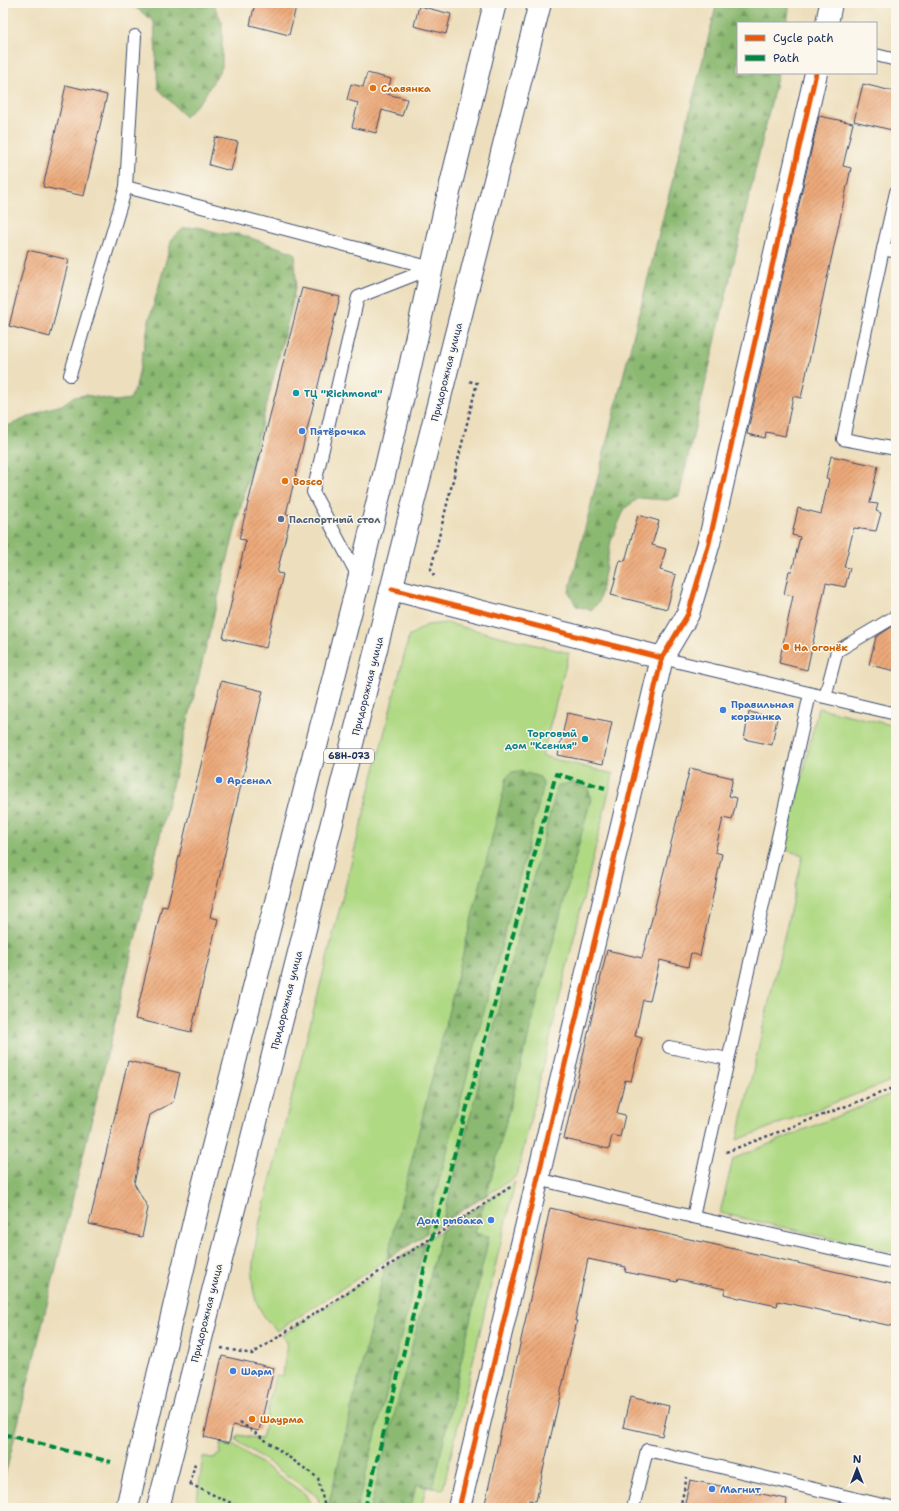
<svg xmlns="http://www.w3.org/2000/svg" width="899" height="1511" viewBox="0 0 899 1511" font-family="'Shantell Sans',sans-serif">
  <defs>
    <pattern id="forest-firs" width="22" height="20" patternUnits="userSpaceOnUse"><rect width="22" height="20" fill="#8cb972"/><path d="M5 1l3.5 6h-7zM16 11l3.5 6h-7z" fill="#729761"/></pattern>
    <pattern id="building-hatch" width="6" height="6" patternUnits="userSpaceOnUse"><rect width="6" height="6" fill="#eca979"/><path d="M-1 1l2-2M0 6l6-6M5 7l2-2" fill="none" stroke="#be8a66"/></pattern>
  </defs>
  <rect width="100%" height="100%" fill="#fbf7ec"/>
  <filter id="ink" filterUnits="userSpaceOnUse"><feTurbulence type="fractalNoise" baseFrequency=".025" numOctaves="2"/><feDisplacementMap in="SourceGraphic" scale="8" xChannelSelector="R" yChannelSelector="G"/><feConvolveMatrix kernelMatrix="1 2 1 2 8 2 1 2 1" color-interpolation-filters="sRGB"/></filter>
  <filter id="wash" filterUnits="userSpaceOnUse"><feTurbulence type="fractalNoise" baseFrequency=".012" numOctaves="4" result="noise"/><feDisplacementMap in="SourceGraphic" scale="16" xChannelSelector="R" yChannelSelector="G"/><feGaussianBlur stdDeviation="0.9" result="paint"/><feColorMatrix in="noise" values="0 0 0 0 0 0 0 0 0 0 0 0 0 0 0 0 0 1.4 0 .05"/><feComposite in="paint" operator="in"/></filter>
  <g filter="url(#wash)">
    <rect width="100%" height="100%" fill="#eddfbd"/>
    <g fill="#b0d984" stroke="#668471">
      <path d="M446 623 569 653 542 756 613 774 517 1176 442 1223 277 1331C243 1298 252 1271 258 1229L409 636 427 625Z"/>
      <polygon points="818,708 896,726 896,873 891,893 896,894 896,1079 737,1140 803,855 785,850"/>
      <polygon points="896,1092 896,1253 720,1213 733,1159"/>
      <polygon points="515,1182 443,1489 426,1487 421,1508 321,1508 317,1496 236,1440 238,1435 262,1439 275,1375 283,1376 287,1342 281,1336"/>
      <polygon points="221,1444 236,1446 305,1494 313,1508 201,1508 197,1499 203,1457 213,1458 220,1454"/>
    </g>
    <g fill="url(#forest-firs)" stroke="#547468">
      <polygon points="130,3 213,3 222,22 222,67 203,98 185,117 158,88 154,22"/>
      <polygon points="717,3 788,3 789,9 787,23 738,23 738,73 778,73 679,496 667,500 639,498 625,508 611,541 599,602 591,610 576,606 569,592"/>
      <path d="M197 227 224 234H239L295 253 296 282 291 309C190 699 100 1092 3 1484V428L47 409 62 405 73 397 86 395 116 401 130 399 136 387 149 321 172 239 183 229Z"/>
      <polygon points="519,771 540,777 543,784 542,792 425,1235 387,1259 507,777 512,772"/>
      <polygon points="571,782 588,788 591,798 487,1194 442,1223 557,787"/>
      <polygon points="484,1203 475,1233 489,1236 433,1488 416,1485 411,1508 370,1508 442,1230"/>
      <polygon points="425,1242 357,1508 330,1508 329,1503 385,1267"/>
    </g>
    <g id="blocks">
      <g fill="url(#building-hatch)">
        <polygon points="255,3 297,3 289,35 250,25"/>
        <polygon points="419,6 451,14 446,34 414,26"/>
        <polygon points="367,73 391,79 387,94 407,99 402,116 382,110 376,133 352,127 358,103 347,100 351,84 363,87"/>
        <polygon points="863,84 896,92 896,131 854,121"/>
        <polygon points="66,85 107,95 84,196 43,187"/>
        <polygon points="819,116 853,123 843,166 851,168 801,398 793,396 785,436 766,432 765,438 747,434"/>
        <polygon points="215,137 238,142 231,171 209,165"/>
        <polygon points="28,250 69,260 50,337 9,326"/>
        <polygon points="302,288 340,297 286,514 291,515 277,573 283,574 266,648 223,638 246,540 239,539"/>
        <polygon points="831,456 878,466 870,503 878,504 876,511 881,513 876,531 854,528 844,567 850,568 845,587 826,583 807,670 779,663 793,596 784,594 789,571 792,571 800,537 792,535 798,508 821,514 829,479 826,478"/>
        <polygon points="638,515 659,521 652,545 666,549 660,570 676,575 667,609 611,595 620,560 625,561"/>
        <polygon points="893,626 896,627 896,671 869,665 876,637"/>
        <polygon points="221,681 263,691 210,917 218,919 191,1032 135,1019 162,906 167,907"/>
        <polygon points="749,712 777,718 772,745 744,739"/>
        <polygon points="567,713 612,722 603,764 558,755"/>
        <polygon points="690,768 733,778 729,796 737,798 732,820 723,818 715,852 722,854 700,956 691,953 688,967 660,960 650,1001 643,1000 635,1036 642,1038 631,1081 625,1080 617,1113 625,1115 620,1137 612,1135 609,1149 564,1139 607,950 642,958"/>
        <polygon points="128,1061 180,1073 173,1102 150,1115 134,1183 148,1208 142,1237 89,1224"/>
        <polygon points="550,1208 896,1285 896,1327 778,1301 777,1306 739,1298 724,1294 725,1289 678,1279 677,1282 625,1272 626,1267 588,1259 575,1321 577,1321 536,1501 529,1500 527,1508 484,1508"/>
        <polygon points="222,1356 274,1368 259,1431 233,1425 229,1443 204,1437"/>
        <polygon points="630,1397 669,1406 662,1436 623,1427"/>
        <polygon points="690,1480 787,1499 786,1508 684,1508"/>
      </g>
    </g>
  </g>
  <g filter="url(#ink)">
    <use href="#blocks" fill-opacity="0" stroke="#3a496c" stroke-width="1"/>
    <g fill="none" stroke-linecap="round" stroke-linejoin="round">
      <g stroke="#3a496c" stroke-width="14">
        <g id="service">
          <polyline points="876,55 896,60"/>
          <polyline points="126,187 432,268"/>
          <polyline points="896,192 883,249 896,252"/>
          <polyline points="883,249 843,439 896,449"/>
          <polyline points="70,375 126,187 135,36"/>
          <polyline points="359,578 313,492 358,297 432,268"/>
          <polyline points="662,658 896,714"/>
          <polyline points="825,697 837,651 896,616"/>
          <polyline points="669,1047 728,1059"/>
          <polyline points="538,1179 693,1217 896,1263"/>
          <polyline points="693,1217 810,694"/>
          <polyline points="633,1508 647,1450 896,1508"/>
        </g>
      </g>
      <g stroke="#3a496c" stroke-width="24">
        <g id="minor">
          <polyline points="827,23 831,3"/>
          <polyline points="392,589 662,658"/>
          <polyline points="459,1508 662,658 688,614 709,543 816,73"/>
        </g>
      </g>
      <g stroke="#3a496c" stroke-width="24">
        <g id="primary">
          <polyline points="127,1508 197,1209 359,579 410,367 444,213 495,3"/>
          <polyline points="158,1508 540,3"/>
        </g>
      </g>
      <g stroke="#3a496c" stroke-width="2.5" stroke-dasharray="3 3" stroke-linecap="butt">
        <polyline points="434,576 431,569 477,383 468,381"/>
        <polyline points="726,1152 896,1087"/>
        <polyline points="221,1348 252,1354 512,1186"/>
        <polyline points="240,1422 318,1478 325,1508"/>
        <polyline points="190,1484 195,1463"/>
        <polyline points="190,1484 242,1508"/>
        <polyline points="680,1508 687,1477"/>
      </g>
      <use href="#service" stroke="#fff" stroke-width="12"/>
      <use href="#minor" stroke="#fff" stroke-width="22"/>
      <use href="#primary" stroke="#fff" stroke-width="22"/>
      <g stroke="#00873e" stroke-width="4" stroke-dasharray="8 4" stroke-linecap="butt">
        <polyline points="3,1434 111,1462"/>
        <polyline points="365,1508 432,1238 556,774 605,788"/>
      </g>
      <g stroke="#fbf7ec" stroke-width="8">
        <g id="cycleway">
          <polyline points="392,589 662,658"/>
          <polyline points="459,1508 662,658 688,614 709,543 816,73"/>
        </g>
      </g>
      <use href="#cycleway" stroke="#e8590c" stroke-width="5"/>
    </g>
  </g>
  <g fill="#e8710a" stroke="#fbf7ec" stroke-width="1.5">
    <circle cx="373" cy="88" r="4"/>
    <circle cx="285" cy="481" r="4"/>
    <circle cx="786" cy="647" r="4"/>
    <circle cx="252" cy="1419" r="4"/>
  </g>
  <g fill="#0f9aa8" stroke="#fbf7ec" stroke-width="1.5">
    <circle cx="296" cy="393" r="4"/>
    <circle cx="585" cy="739" r="4"/>
  </g>
  <g fill="#3f7fe0" stroke="#fbf7ec" stroke-width="1.5">
    <circle cx="302" cy="431" r="4"/>
    <circle cx="723" cy="710" r="4"/>
    <circle cx="219" cy="780" r="4"/>
    <circle cx="491" cy="1220" r="4"/>
    <circle cx="233" cy="1371" r="4"/>
    <circle cx="712" cy="1489" r="4"/>
  </g>
  <circle fill="#5c6f8a" stroke="#fbf7ec" stroke-width="1.5" cx="281" cy="519" r="4"/>
  <g text-anchor="middle" stroke-width="3" stroke-linejoin="round" paint-order="stroke">
    <rect fill="#fbf7ec" stroke="#5e6b89" stroke-width="1" x="324" y="749" width="50" height="14" rx="3"/>
    <g font-size="9" font-weight="bold" fill="#1b2f5e">
      <text x="349" y="759">68Н-073</text>
    </g>
    <g font-size="10" font-weight="bold" fill="#c56008" stroke="#fbf7ec" text-anchor="start">
      <text x="381" y="92">Славянка</text>
      <text x="293" y="485">Bosco</text>
      <text x="794" y="651">На огонёк</text>
      <text x="260" y="1423">Шаурма</text>
    </g>
    <g font-size="10" fill="#1b2f5e" stroke="#fbf7ec">
      <text transform="translate(446 372) rotate(-76)" y="4">Придорожная улица</text>
      <text transform="translate(367 686) rotate(-76)" y="4">Придорожная улица</text>
      <text transform="translate(286 1000) rotate(-76)" y="4">Придорожная улица</text>
      <text transform="translate(206 1313) rotate(-76)" y="4">Придорожная улица</text>
    </g>
    <g font-size="10" font-weight="bold" fill="#0d838f" stroke="#fbf7ec" text-anchor="start">
      <text x="304" y="397">ТЦ "Richmond"</text>
      <text x="577" y="737" text-anchor="end">Торговый<tspan x="577" dy="12">дом "Ксения"</tspan></text>
    </g>
    <g font-size="10" font-weight="bold" fill="#366cbe" stroke="#fbf7ec" text-anchor="start">
      <text x="310" y="435">Пятёрочка</text>
      <text x="731" y="708">Правильная<tspan x="731" dy="12">корзинка</tspan></text>
      <text x="227" y="784">Арсенал</text>
      <text x="483" y="1224" text-anchor="end">Дом рыбака</text>
      <text x="241" y="1375">Шарм</text>
      <text x="720" y="1493">Магнит</text>
    </g>
    <g font-size="10" font-weight="bold" fill="#4e5e75" stroke="#fbf7ec" text-anchor="start">
      <text x="289" y="523">Паспортный стол</text>
    </g>
  </g>
  <rect width="899" height="1511" fill="none" stroke="#fbf7ec" stroke-width="16"/>
  <rect x="737" y="22" width="140" height="52" fill="#fbf7ec" stroke="#a1a7b3"/>
  <rect x="745" y="35" width="20" height="6" fill="#e8590c" stroke="#a1a7b3"/>
  <text x="773" y="42" font-size="12" fill="#1b2f5e">Cycle path</text>
  <rect x="745" y="55" width="20" height="6" fill="#00873e" stroke="#a1a7b3"/>
  <text x="773" y="62" font-size="12" fill="#1b2f5e">Path</text>
  <g transform="translate(857 1469)" stroke="#fbf7ec" stroke-width="3" paint-order="stroke">
  <path d="M0-3L7 15L0 10L-7 15Z" fill="#1b2f5e"/>
  <text y="-6" font-size="11" font-weight="bold" text-anchor="middle" fill="#1b2f5e">N</text>
  </g>
</svg>
